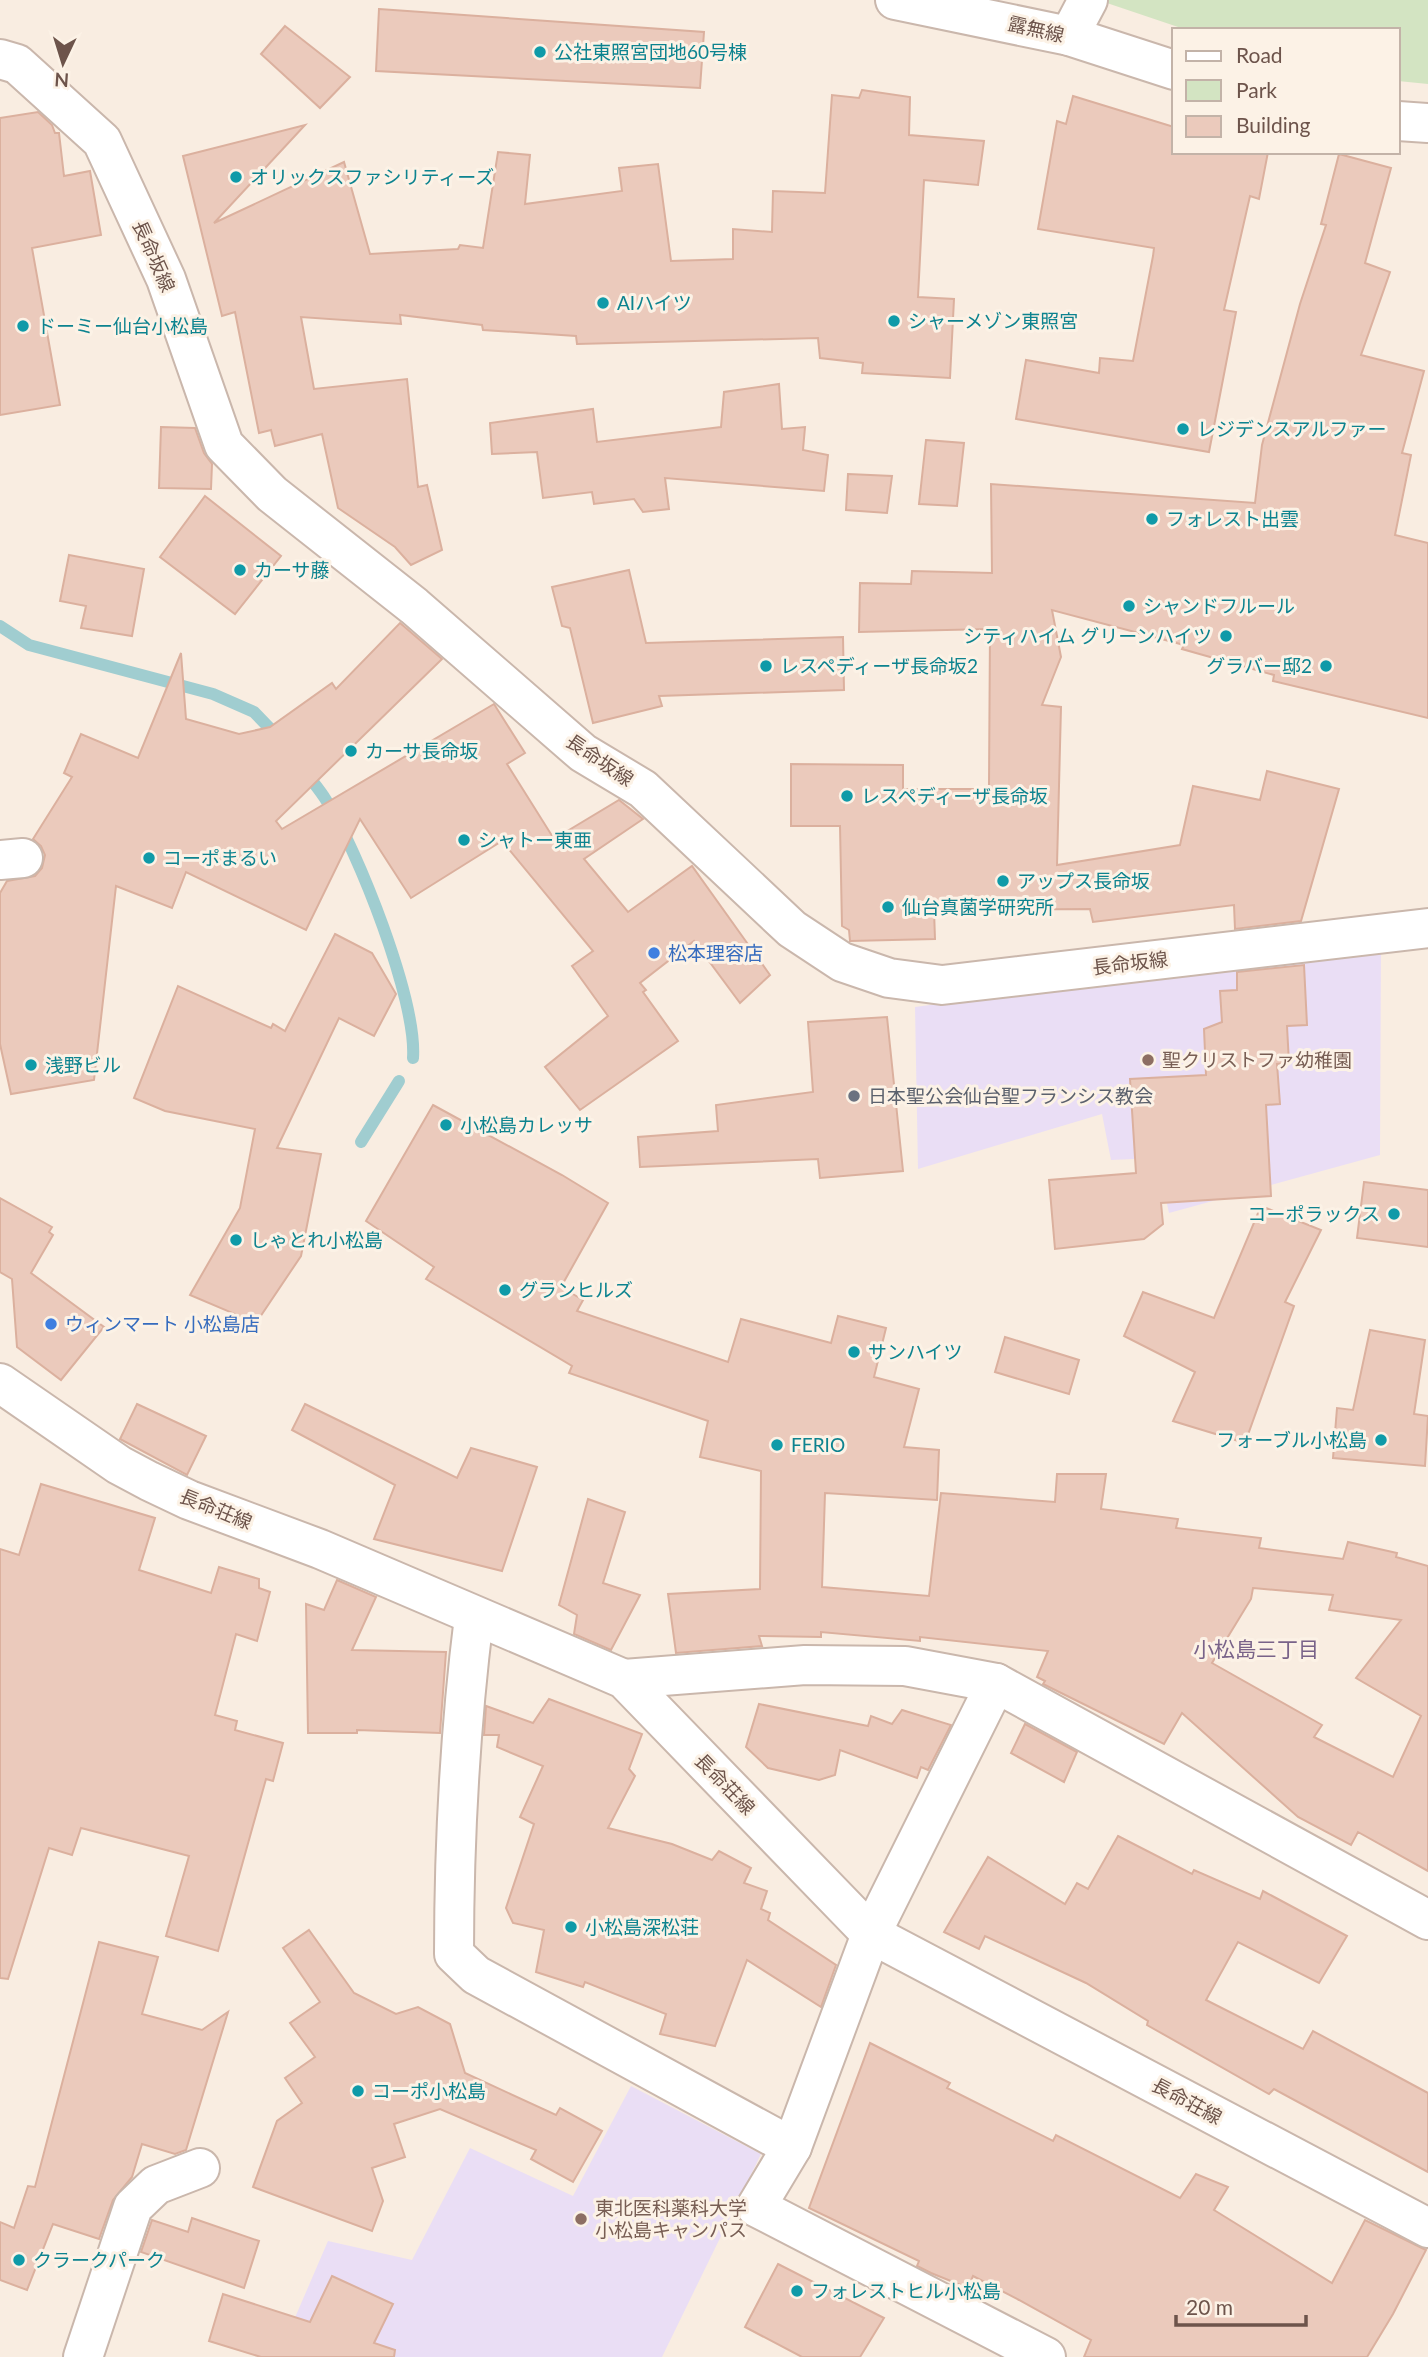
<svg xmlns="http://www.w3.org/2000/svg" width="1428" height="2357" viewBox="0 0 1428 2357" font-family="Lato,'Noto Sans JP',sans-serif">
  <rect width="100%" height="100%" fill="#f9ede1"/>
  <g fill="#eadef5">
    <polygon points="1381,945 1380,1155 1169,1213 1157,1158 1111,1160 1102,1114 918,1169 915,1007"/>
    <polygon points="631,2086 761,2154 662,2357 278,2357 328,2241 412,2260 470,2148 573,2196"/>
  </g>
  <polygon fill="#d3e4c2" points="1098,0 1428,0 1428,84 1398,81 1398,30 1187,30"/>
  <g fill="none" stroke-linecap="round" stroke-linejoin="round">
    <g stroke="#a0cdd0" stroke-width="12">
      <polyline points="0,626 29,645 213,694 254,712 280,739"/>
      <path d="M304 770C311 780 320 790 326 800 358 851 417 1000 413 1058"/>
      <polyline points="361,1142 399,1081"/>
    </g>
  </g>
  <g fill="#ebcabc" stroke="#dbb09e" stroke-width="2" fill-rule="evenodd">
    <polygon points="379,9 704,32 700,88 376,71"/>
    <polygon points="285,26 350,77 320,108 261,54"/>
    <polygon points="862,90 910,97 909,135 984,141 978,185 924,180 918,297 954,299 950,378 862,373 863,363 820,358 818,338 577,344 576,336 483,330 482,325 400,315 401,324 301,317 314,389 407,379 418,487 427,485 442,550 411,565 395,547 338,508 322,434 275,446 271,430 259,433 235,312 222,316 183,156 305,125 214,223 344,162 370,254 458,249 460,245 483,248 498,152 530,155 525,204 622,191 619,168 658,164 671,261 733,259 733,229 772,232 773,191 825,193 832,95 859,98"/>
    <polygon points="1073,96 1174,127 1174,152 1268,152 1259,199 1250,196 1224,310 1236,312 1209,452 1016,419 1026,360 1099,373 1100,358 1133,361 1153,256 1154,248 1038,229 1057,121 1066,124"/>
    <polygon points="38,112 52,125 55,133 59,133 64,176 90,171 101,235 32,248 60,405 0,415 0,118"/>
    <polygon points="1339,154 1391,168 1365,263 1390,272 1361,355 1424,371 1402,453 1411,455 1395,535 1428,543 1428,718 1273,681 1274,675 1182,649 1184,645 1052,610 1061,657 1042,705 1061,707 1057,865 1180,845 1193,786 1260,800 1267,771 1339,789 1301,921 1235,929 1234,905 1093,922 1090,909 934,910 935,939 850,941 849,930 842,926 840,826 791,826 791,764 903,765 903,789 988,789 989,786 990,629 859,632 860,583 911,584 912,571 992,573 991,484 1255,503 1262,445 1300,304 1326,225 1321,224"/>
    <polygon points="779,384 782,429 805,427 803,450 828,455 824,491 665,478 669,509 643,512 634,499 594,504 592,492 543,498 537,452 492,454 490,423 593,409 597,442 721,427 724,392"/>
    <polygon points="161,427 195,428 204,453 212,464 211,489 159,488"/>
    <polygon points="926,440 964,443 957,506 919,504"/>
    <polygon points="848,474 892,476 887,513 846,510"/>
    <polygon points="205,496 281,556 235,614 160,557"/>
    <polygon points="69,555 144,569 132,636 81,628 86,606 60,601"/>
    <polygon points="629,570 646,643 843,637 844,690 659,696 662,706 593,723 570,628 562,626 552,587"/>
    <polygon points="400,623 442,659 276,821 282,829 494,704 525,753 507,764 554,839 619,800 643,819 584,859 628,912 692,866 770,975 740,1003 694,941 640,983 646,990 643,992 678,1041 580,1110 545,1067 608,1016 572,966 593,951 502,841 411,898 360,819 306,930 186,872 172,908 116,886 94,1080 11,1094 0,1044 0,893 7,881 35,876 42,868 45,855 41,846 33,839 72,777 64,773 81,734 138,758 181,653 186,719 239,734 270,727 332,683 336,689"/>
    <polygon points="335,934 372,953 396,994 374,1036 339,1018 277,1148 321,1154 301,1256 256,1323 190,1295 240,1208 255,1129 165,1111 134,1098 178,986 271,1028 273,1024 285,1031"/>
    <polygon points="1304,965 1307,1025 1287,1026 1289,1063 1277,1064 1280,1104 1266,1105 1271,1196 1161,1203 1163,1224 1144,1239 1055,1249 1049,1180 1136,1173 1130,1079 1206,1075 1204,1029 1222,1022 1220,991 1237,990 1237,972"/>
    <polygon points="887,1017 903,1171 820,1178 818,1159 640,1167 638,1137 718,1131 716,1105 813,1092 808,1022"/>
    <path d="M433 1105 562 1175 608 1203 561 1287 583 1300 577 1311 728 1362 741 1319 831 1343 838 1316 886 1328 874 1377 919 1389 904 1447 939 1450 937 1500 825 1493 822 1587 929 1596 941 1493 1055 1502 1057 1474H1106L1101 1509 1178 1519 1176 1528 1261 1538 1259 1548 1343 1559 1348 1542 1397 1553 1396 1557 1428 1566V1871L1358 1832 1351 1845 1298 1817 1182 1713 1164 1744 1043 1684 1045 1681 1037 1677 1048 1651 920 1637V1641L821 1632V1637L759 1636 762 1646 676 1653 668 1594 760 1589 761 1471 700 1457 708 1421 569 1373 572 1366 426 1279 434 1267 366 1221ZM1253 1588 1333 1595 1329 1610 1401 1620 1356 1678 1421 1716 1393 1777 1314 1737 1322 1725 1212 1663 1251 1599Z"/>
    <polygon points="1364,1182 1428,1190 1428,1247 1357,1238"/>
    <polygon points="0,1198 52,1227 49,1232 53,1235 31,1273 104,1327 61,1380 17,1347 12,1279 0,1272"/>
    <polygon points="1261,1206 1321,1230 1285,1302 1294,1306 1245,1443 1173,1421 1195,1372 1124,1336 1143,1292 1214,1318"/>
    <polygon points="1370,1330 1425,1340 1414,1414 1428,1416 1425,1466 1333,1458 1337,1408 1353,1410"/>
    <polygon points="1005,1337 1079,1360 1069,1394 995,1372"/>
    <polygon points="137,1404 206,1436 187,1475 120,1439"/>
    <polygon points="305,1404 457,1478 471,1448 537,1467 502,1571 374,1539 395,1485 292,1430"/>
    <polygon points="41,1484 155,1518 139,1570 211,1593 219,1567 259,1579 259,1588 270,1592 257,1641 236,1634 215,1715 237,1721 235,1730 283,1743 273,1781 266,1779 218,1951 166,1936 189,1856 81,1828 72,1855 49,1848 8,1979 0,1978 0,1549 19,1555"/>
    <polygon points="588,1499 625,1512 603,1583 640,1595 611,1650 574,1634 577,1615 559,1605"/>
    <polygon points="337,1580 376,1597 352,1650 446,1652 440,1733 357,1730 357,1733 308,1733 306,1604 324,1610"/>
    <polygon points="549,1699 642,1734 629,1769 635,1776 608,1828 672,1844 712,1860 719,1851 751,1868 744,1883 767,1891 761,1909 770,1913 768,1920 836,1965 821,2007 747,1960 715,2046 660,2034 666,2014 585,1982 583,1987 536,1972 544,1930 513,1923 506,1908 534,1824 520,1817 543,1766 497,1747 499,1735 484,1735 486,1706 533,1723"/>
    <polygon points="759,1704 868,1726 871,1716 892,1724 902,1710 951,1725 928,1770 921,1767 917,1778 840,1750 835,1775 819,1780 768,1768 746,1747"/>
    <polygon points="1025,1724 1077,1752 1064,1782 1011,1753"/>
    <polygon points="1118,1836 1192,1874 1194,1870 1260,1899 1263,1891 1347,1936 1319,1983 1238,1942 1206,2000 1303,2049 1313,2031 1428,2093 1428,2172 1274,2089 1269,2094 1147,2025 1148,2021 1086,1983 985,1936 979,1949 944,1932 988,1857 1065,1904 1077,1883 1088,1889"/>
    <polygon points="309,1930 354,1993 396,2014 418,2007 450,2024 465,2073 556,2115 560,2108 602,2131 573,2182 531,2159 536,2150 440,2109 394,2124 405,2157 372,2168 383,2201 372,2231 253,2187 277,2121 302,2103 285,2078 315,2057 290,2023 320,2002 283,1948"/>
    <polygon points="99,1942 158,1957 142,2014 202,2030 228,2012 186,2150 175,2154 142,2144 132,2177 113,2200 99,2239 53,2224 27,2290 0,2280 0,2222 14,2228 28,2186 35,2187"/>
    <polygon points="870,2043 950,2083 947,2088 1053,2141 1056,2135 1180,2198 1196,2174 1228,2187 1214,2210 1332,2283 1365,2220 1426,2250 1393,2314 1367,2357 1084,2357 1091,2340 1019,2300 973,2276 968,2288 931,2273 917,2266 919,2261 809,2208"/>
    <polygon points="192,2218 259,2241 244,2288 141,2252 152,2220 188,2232"/>
    <polygon points="778,2264 884,2318 860,2357 802,2357 745,2327"/>
    <polygon points="332,2276 393,2304 374,2343 395,2350 394,2357 261,2357 209,2341 223,2294 310,2322"/>
  </g>
  <g fill="none" stroke-linecap="round" stroke-linejoin="round">
    <g stroke="#cab7ac" stroke-width="42">
      <g id="street">
        <polyline points="895,0 1069,36 1174,70"/>
        <polyline points="1069,36 1088,0"/>
        <polyline points="0,59 17,64 102,141 166,279 224,445 272,494 414,606 583,753 643,789 792,929 842,962 889,978 942,985 1428,928"/>
        <polyline points="1398,121 1428,123"/>
        <polyline points="0,860 23,858"/>
        <polyline points="0,1383 119,1465 149,1481 189,1500 320,1549 624,1679 871,1934 1428,2228"/>
        <path d="M474 1617C460 1729 454 1840 454 1954L476 1975 792 2147"/>
        <polyline points="624,1679 805,1665 905,1666 996,1683 1428,1920"/>
        <polyline points="996,1683 871,1934 792,2147 756,2207 1046,2357"/>
        <polyline points="83,2357 133,2207 156,2185 200,2168"/>
      </g>
    </g>
    <use href="#street" stroke="#fff" stroke-width="38"/>
  </g>
  <g fill="#0f9aa8" stroke="#fcf2e6" stroke-width="2.5">
    <circle cx="540" cy="52" r="7"/>
    <circle cx="236" cy="177" r="7"/>
    <circle cx="603" cy="303" r="7"/>
    <circle cx="894" cy="321" r="7"/>
    <circle cx="23" cy="326" r="7"/>
    <circle cx="1183" cy="429" r="7"/>
    <circle cx="1152" cy="519" r="7"/>
    <circle cx="240" cy="570" r="7"/>
    <circle cx="1129" cy="606" r="7"/>
    <circle cx="1226" cy="636" r="7"/>
    <circle cx="766" cy="666" r="7"/>
    <circle cx="1326" cy="666" r="7"/>
    <circle cx="351" cy="751" r="7"/>
    <circle cx="847" cy="796" r="7"/>
    <circle cx="464" cy="840" r="7"/>
    <circle cx="149" cy="858" r="7"/>
    <circle cx="1003" cy="881" r="7"/>
    <circle cx="888" cy="907" r="7"/>
    <circle cx="31" cy="1065" r="7"/>
    <circle cx="446" cy="1125" r="7"/>
    <circle cx="1394" cy="1214" r="7"/>
    <circle cx="236" cy="1240" r="7"/>
    <circle cx="505" cy="1290" r="7"/>
    <circle cx="854" cy="1352" r="7"/>
    <circle cx="1381" cy="1440" r="7"/>
    <circle cx="777" cy="1445" r="7"/>
    <circle cx="571" cy="1927" r="7"/>
    <circle cx="358" cy="2091" r="7"/>
    <circle cx="19" cy="2260" r="7"/>
    <circle cx="797" cy="2291" r="7"/>
  </g>
  <g fill="#3f7fe0" stroke="#fcf2e6" stroke-width="2.5">
    <circle cx="654" cy="953" r="7"/>
    <circle cx="51" cy="1324" r="7"/>
  </g>
  <g fill="#8d6e63" stroke="#fcf2e6" stroke-width="2.5">
    <circle cx="1148" cy="1060" r="7"/>
    <circle cx="581" cy="2219" r="7"/>
  </g>
  <circle fill="#6b7280" stroke="#fcf2e6" stroke-width="2.5" cx="854" cy="1096" r="7"/>
  <g text-anchor="middle" stroke-width="6" stroke-linejoin="round" paint-order="stroke">
    <g font-size="19" fill="#6d544b" stroke="#fcf2e6">
      <text transform="translate(1036 29) rotate(13)" y="7">露無線</text>
      <text transform="translate(154 256) rotate(66)" y="7">長命坂線</text>
      <text transform="translate(600 760) rotate(34)" y="7">長命坂線</text>
      <text transform="translate(1130 963) rotate(-7)" y="7">長命坂線</text>
      <text transform="translate(216 1509) rotate(22)" y="7">長命荘線</text>
      <text transform="translate(725 1784) rotate(46)" y="7">長命荘線</text>
      <text transform="translate(1187 2101) rotate(28)" y="7">長命荘線</text>
    </g>
    <g font-size="19" fill="#0d838f" stroke="#fcf2e6" text-anchor="start">
      <text x="554" y="59">公社東照宮団地60号棟</text>
      <text x="250" y="184">オリックスファシリティーズ</text>
      <text x="617" y="310">AIハイツ</text>
      <text x="908" y="328">シャーメゾン東照宮</text>
      <text x="37" y="333">ドーミー仙台小松島</text>
      <text x="1197" y="436">レジデンスアルファー</text>
      <text x="1166" y="526">フォレスト出雲</text>
      <text x="254" y="577">カーサ藤</text>
      <text x="1143" y="613">シャンドフルール</text>
      <text x="1212" y="643" text-anchor="end">シティハイム グリーンハイツ</text>
      <text x="780" y="673">レスペディーザ長命坂2</text>
      <text x="1312" y="673" text-anchor="end">グラバー邸2</text>
      <text x="365" y="758">カーサ長命坂</text>
      <text x="861" y="803">レスペディーザ長命坂</text>
      <text x="478" y="847">シャトー東亜</text>
      <text x="163" y="865">コーポまるい</text>
      <text x="1017" y="888">アップス長命坂</text>
      <text x="902" y="914">仙台真菌学研究所</text>
      <text x="45" y="1072">浅野ビル</text>
      <text x="460" y="1132">小松島カレッサ</text>
      <text x="1380" y="1221" text-anchor="end">コーポラックス</text>
      <text x="250" y="1247">しゃとれ小松島</text>
      <text x="519" y="1297">グランヒルズ</text>
      <text x="868" y="1359">サンハイツ</text>
      <text x="1367" y="1447" text-anchor="end">フォーブル小松島</text>
      <text x="791" y="1452">FERIO</text>
      <text x="585" y="1934">小松島深松荘</text>
      <text x="372" y="2098">コーポ小松島</text>
      <text x="33" y="2267">クラークパーク</text>
      <text x="811" y="2298">フォレストヒル小松島</text>
    </g>
    <g font-size="19" fill="#366cbe" stroke="#fcf2e6" text-anchor="start">
      <text x="668" y="960">松本理容店</text>
      <text x="65" y="1331">ウィンマート 小松島店</text>
    </g>
    <g font-size="19" fill="#785e54" stroke="#fcf2e6" text-anchor="start">
      <text x="1162" y="1067">聖クリストファ幼稚園</text>
      <text x="595" y="2215">東北医科薬科大学<tspan x="595" dy="22">小松島キャンパス</tspan></text>
    </g>
    <g font-size="19" fill="#5b616d" stroke="#fcf2e6" text-anchor="start">
      <text x="868" y="1103">日本聖公会仙台聖フランシス教会</text>
    </g>
    <g font-size="21" fill="#796389" stroke="#fcf2e6">
      <text x="1256" y="1657">小松島三丁目</text>
    </g>
  </g>
  <rect x="1172" y="28" width="228" height="126" fill="#fcf2e6" stroke="#c3b3a8" stroke-width="2"/>
  <rect x="1186" y="51" width="35" height="10" fill="#ffffff" stroke="#c3b3a8" stroke-width="2"/>
  <text x="1236" y="63" font-size="21" fill="#6d544b">Road</text>
  <rect x="1186" y="80" width="35" height="21" fill="#d3e4c2" stroke="#c3b3a8" stroke-width="2"/>
  <text x="1236" y="98" font-size="21" fill="#6d544b">Park</text>
  <rect x="1186" y="116" width="35" height="21" fill="#ebcabc" stroke="#c3b3a8" stroke-width="2"/>
  <text x="1236" y="133" font-size="21" fill="#6d544b">Building</text>
  <g transform="translate(63 63) rotate(184)" stroke="#fcf2e6" stroke-width="5" paint-order="stroke">
  <path d="M0-5L12 26L0 18L-12 26Z" fill="#6d544b"/>
  <text y="-10" font-size="19" font-weight="bold" text-anchor="middle" fill="#6d544b">N</text>
  </g>
  <path d="M1176 2315v10h130v-10" fill="none" stroke="#6d544b" stroke-width="3.5"/>
  <text x="1186" y="2315" font-size="21" fill="#6d544b" stroke="#fcf2e6" stroke-width="5" paint-order="stroke">20 m</text>
</svg>
